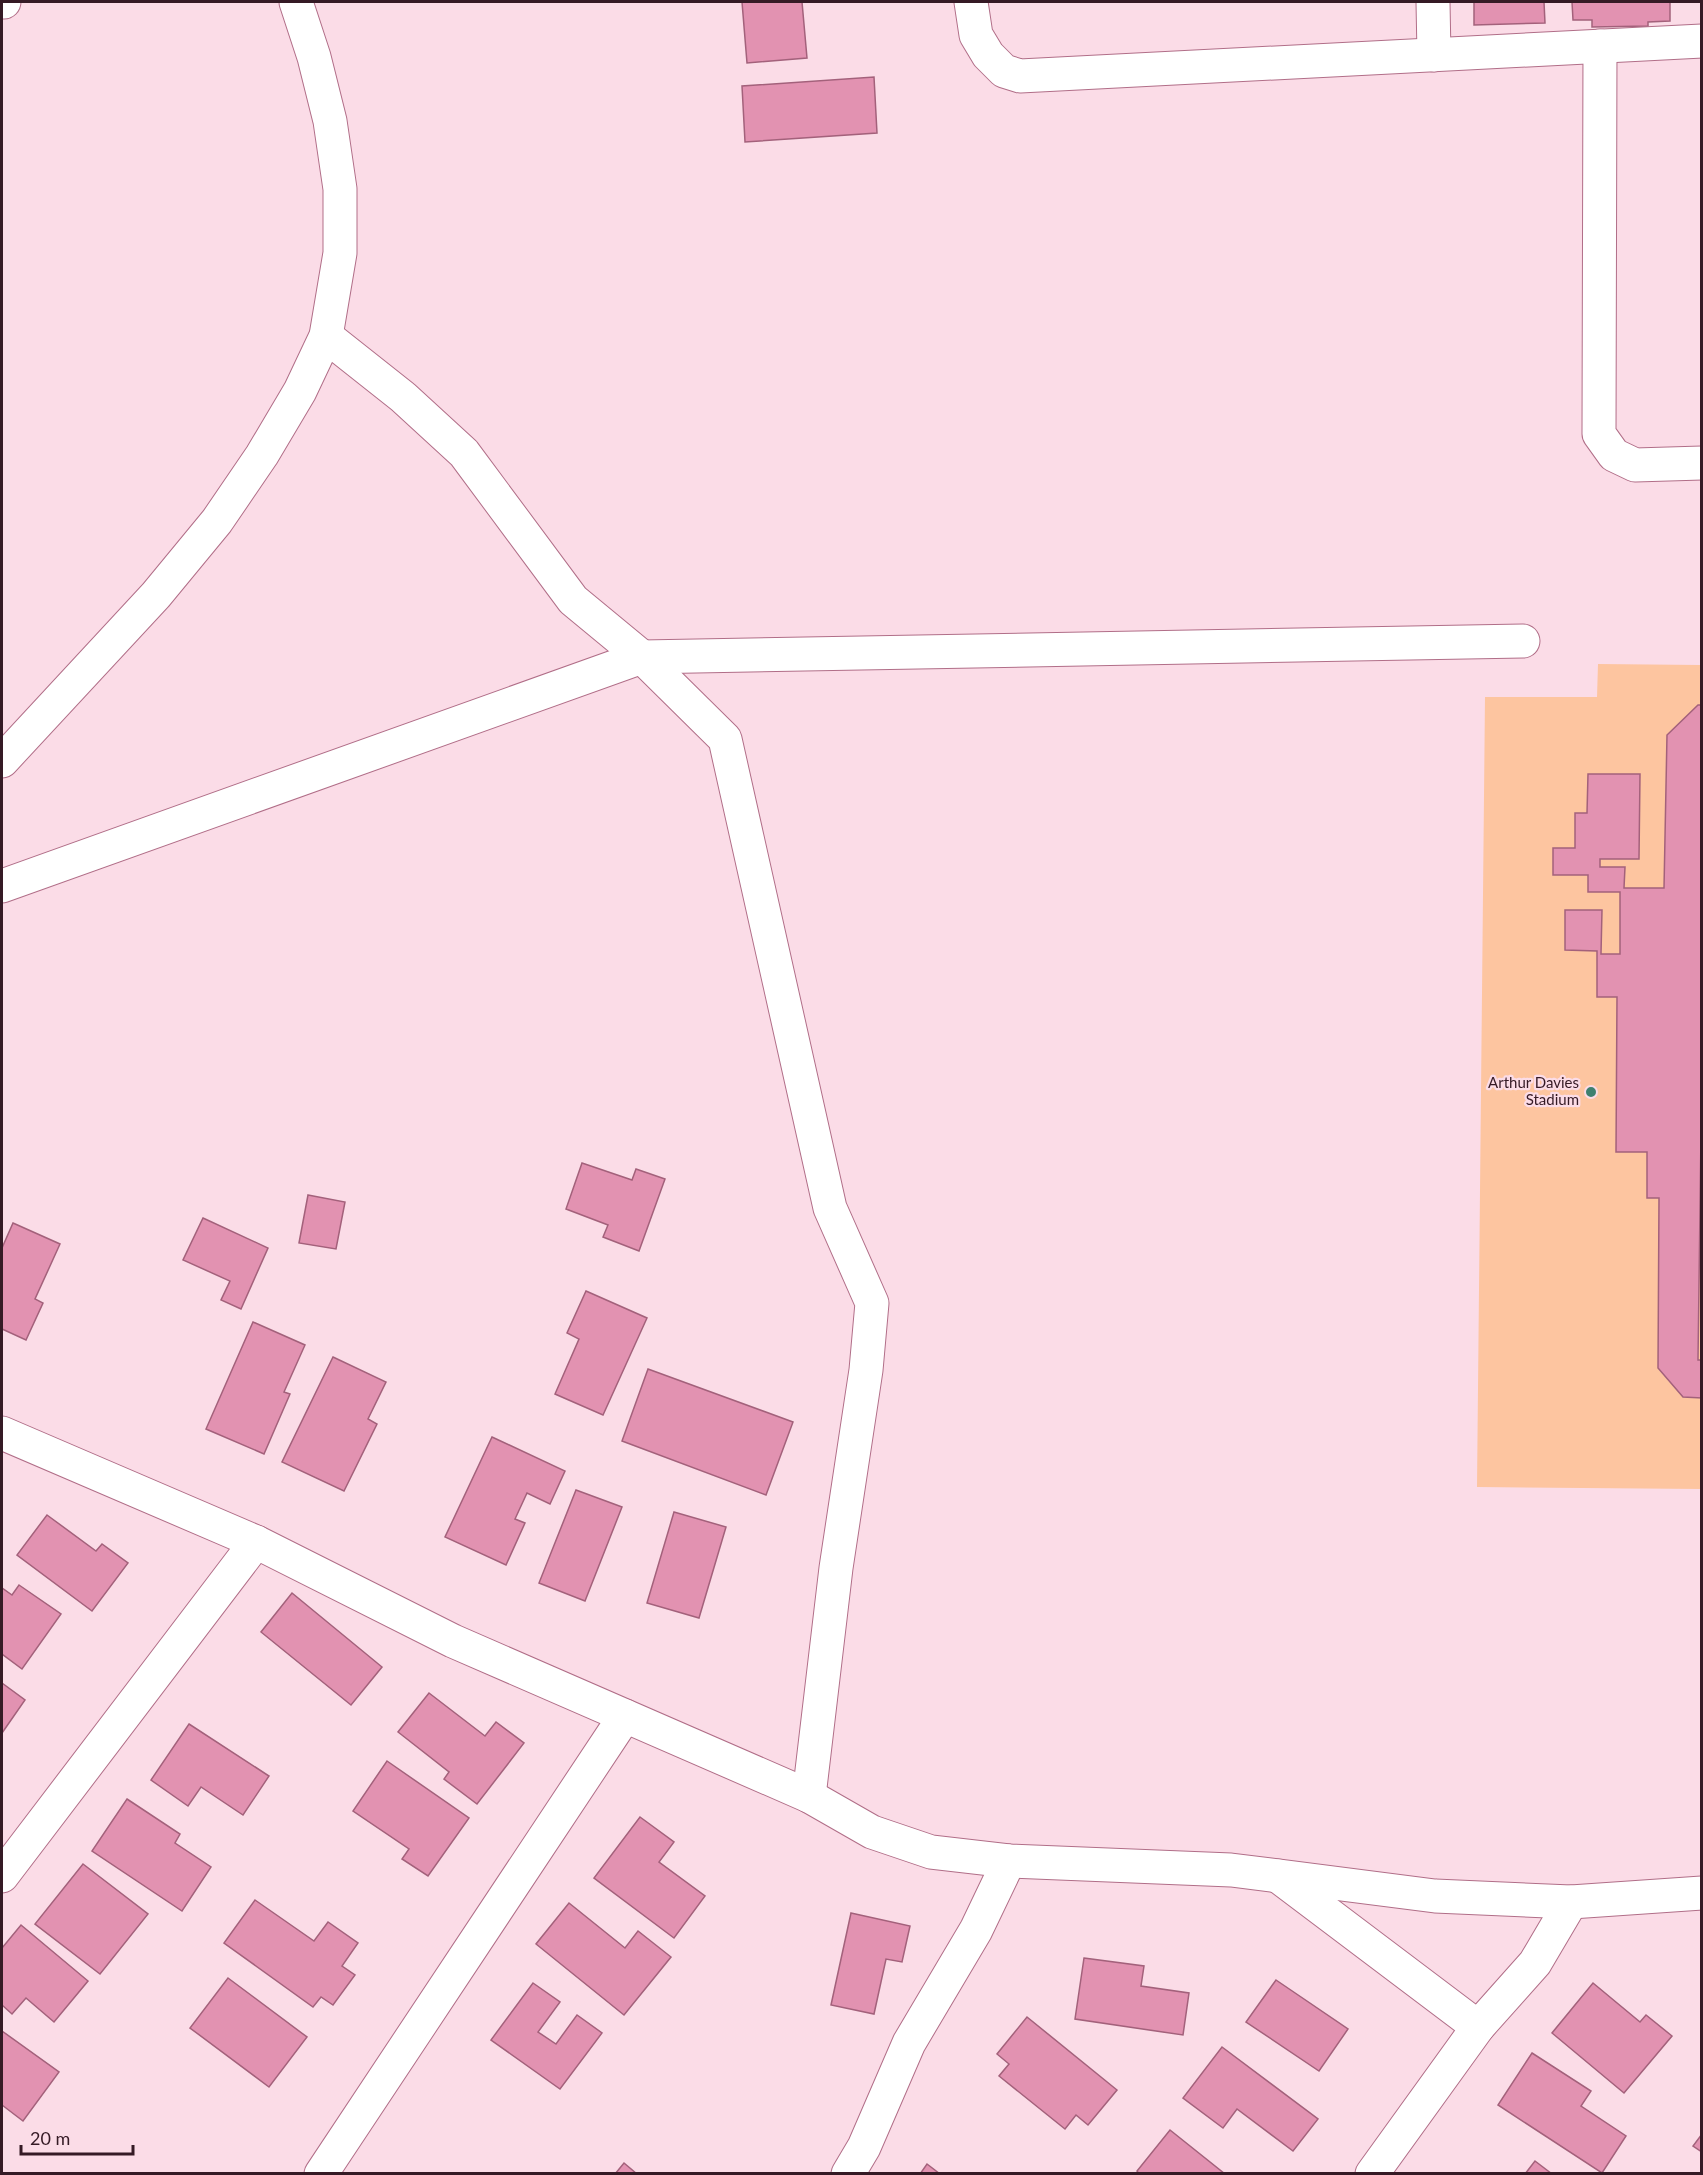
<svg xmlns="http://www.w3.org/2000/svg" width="1703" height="2175" viewBox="0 0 1703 2175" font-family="Lato,sans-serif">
  <rect width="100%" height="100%" fill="#fbdce7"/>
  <polygon fill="#fdc5a0" points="1598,664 1701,665 1701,1489 1477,1487 1485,697 1597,697"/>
  <g fill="#e292b1" stroke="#a3617b" stroke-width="1.5">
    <polygon points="742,2 802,2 807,58 747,63"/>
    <polygon points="1474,2 1544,2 1545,23 1474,25"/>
    <polygon points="1572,2 1670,2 1670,21 1648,22 1648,26 1592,27 1592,20 1573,20"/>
    <polygon points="874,77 877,133 745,142 742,86"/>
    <polygon points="1698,705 1702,705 1702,1058 1698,1360 1702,1360 1702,1398 1683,1397 1658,1368 1659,1198 1647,1198 1647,1152 1616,1152 1617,997 1597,997 1597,951 1565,950 1565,910 1602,910 1601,954 1620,954 1620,892 1588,892 1588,875 1553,875 1553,848 1575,848 1575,813 1587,813 1588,774 1640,774 1639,859 1600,859 1600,867 1625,867 1624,888 1664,888 1667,735"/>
    <polygon points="582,1163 632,1180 636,1169 665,1179 639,1251 603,1237 608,1225 566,1209"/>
    <polygon points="308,1195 345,1202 336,1249 299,1243"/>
    <polygon points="203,1218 268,1248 241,1309 221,1300 230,1281 183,1260"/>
    <polygon points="13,1223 60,1244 35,1299 43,1303 26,1340 2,1329 2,1248"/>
    <polygon points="586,1291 647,1318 603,1415 555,1394 579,1339 567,1333"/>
    <polygon points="253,1322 305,1345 284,1392 290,1394 264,1454 206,1429"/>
    <polygon points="333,1357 386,1382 368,1419 377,1424 344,1491 282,1462"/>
    <polygon points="648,1369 793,1422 766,1495 622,1441"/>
    <polygon points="492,1437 565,1471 550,1504 527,1493 515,1519 525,1523 506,1565 445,1537"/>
    <polygon points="576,1490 622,1507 585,1601 539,1583"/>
    <polygon points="674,1512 726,1527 699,1618 647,1603"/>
    <polygon points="47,1515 96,1551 102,1544 128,1563 92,1611 17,1555"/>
    <polygon points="19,1585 61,1614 22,1669 2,1654 2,1588 12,1595"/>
    <polygon points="292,1593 382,1667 351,1705 261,1632"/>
    <polygon points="2,1683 25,1700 2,1733"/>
    <polygon points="429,1693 485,1736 496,1722 524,1743 477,1804 444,1779 449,1772 398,1732"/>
    <polygon points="189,1724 269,1776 243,1815 201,1787 188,1806 151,1780"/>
    <polygon points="387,1761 469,1818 428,1876 402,1859 409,1849 353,1811"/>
    <polygon points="127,1799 180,1834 175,1843 211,1867 182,1911 92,1851"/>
    <polygon points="640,1817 674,1842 659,1862 705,1896 674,1938 594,1878"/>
    <polygon points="83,1864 148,1914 100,1974 35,1924"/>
    <polygon points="255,1900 314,1941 328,1922 358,1943 342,1966 355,1975 333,2005 321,1997 313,2007 224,1943"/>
    <polygon points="569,1903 625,1948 638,1931 671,1957 624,2015 536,1944"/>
    <polygon points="851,1913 910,1926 902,1962 886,1959 874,2014 831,2005"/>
    <polygon points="21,1925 88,1981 54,2022 26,1998 12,2014 2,2005 2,1948"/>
    <polygon points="1084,1958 1144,1966 1141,1986 1189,1993 1183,2035 1075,2019"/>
    <polygon points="228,1978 307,2037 269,2087 190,2028"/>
    <polygon points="1276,1980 1348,2029 1319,2071 1246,2022"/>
    <polygon points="533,1983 560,2002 538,2032 556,2044 577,2015 602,2033 560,2089 491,2040"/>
    <polygon points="1593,1983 1640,2022 1646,2015 1672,2036 1624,2093 1552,2033"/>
    <polygon points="1027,2017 1117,2090 1088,2125 1076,2115 1065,2129 999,2076 1009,2064 997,2054"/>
    <polygon points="2,2031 59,2072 23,2121 2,2105"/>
    <polygon points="1222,2047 1318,2119 1293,2151 1237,2109 1223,2128 1183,2098"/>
    <polygon points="1532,2053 1591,2091 1581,2106 1626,2136 1602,2173 1498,2105"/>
    <polygon points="1170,2130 1225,2174 1139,2174 1137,2171"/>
    <polygon points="1702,2134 1702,2152 1693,2146"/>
    <polygon points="1535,2161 1552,2174 1525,2174"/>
    <polygon points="624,2163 637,2174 615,2174"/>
    <polygon points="927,2164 940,2174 920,2174"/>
  </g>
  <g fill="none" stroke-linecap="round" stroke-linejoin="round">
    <g stroke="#b16e88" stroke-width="35">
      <g id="minor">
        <polyline points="2,2 4,2"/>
        <polyline points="971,2 976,35 988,55 1004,71 1020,76 1702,41"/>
        <polyline points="1433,2 1434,55"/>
        <polyline points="1600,46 1599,434 1614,455 1635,465 1702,463"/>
        <polyline points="326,336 403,397 464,453 573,600 642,657 725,739 830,1208 872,1303 866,1370 836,1568 809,1796"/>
        <polyline points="2,761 156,595 217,521 262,455 300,391 326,336 340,253 340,189 330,121 314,57 296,2"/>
        <polyline points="2,886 642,657 1523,641"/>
        <polyline points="2,1433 256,1542 453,1641 809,1796 872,1832 931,1852 1009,1861 1231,1870 1435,1896 1571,1902 1702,1893"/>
        <polyline points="2,1876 256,1542"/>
        <polyline points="1278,1876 1478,2027"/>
        <polyline points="321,2174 625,1716"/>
        <polyline points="848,2174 864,2147 909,2043 976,1930 1009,1861"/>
        <polyline points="1372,2174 1478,2027 1535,1963 1571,1902"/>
      </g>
    </g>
    <use href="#minor" stroke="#fff" stroke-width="33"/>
  </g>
  <circle fill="#3f806f" stroke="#fbdce7" stroke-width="2" cx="1591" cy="1092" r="6"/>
  <g text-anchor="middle" stroke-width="4.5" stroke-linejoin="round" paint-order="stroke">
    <g font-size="15" fill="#351a25" stroke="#fbdce7" text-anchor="end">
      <text x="1579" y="1088">Arthur Davies<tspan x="1579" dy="17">Stadium</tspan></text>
    </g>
  </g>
  <rect width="1703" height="2175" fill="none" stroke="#351a25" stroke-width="6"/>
  <path d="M21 2145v9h112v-9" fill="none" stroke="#351a25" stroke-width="3"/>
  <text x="30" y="2145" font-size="18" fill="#351a25" stroke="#fbdce7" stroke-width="4.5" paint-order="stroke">20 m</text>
</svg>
